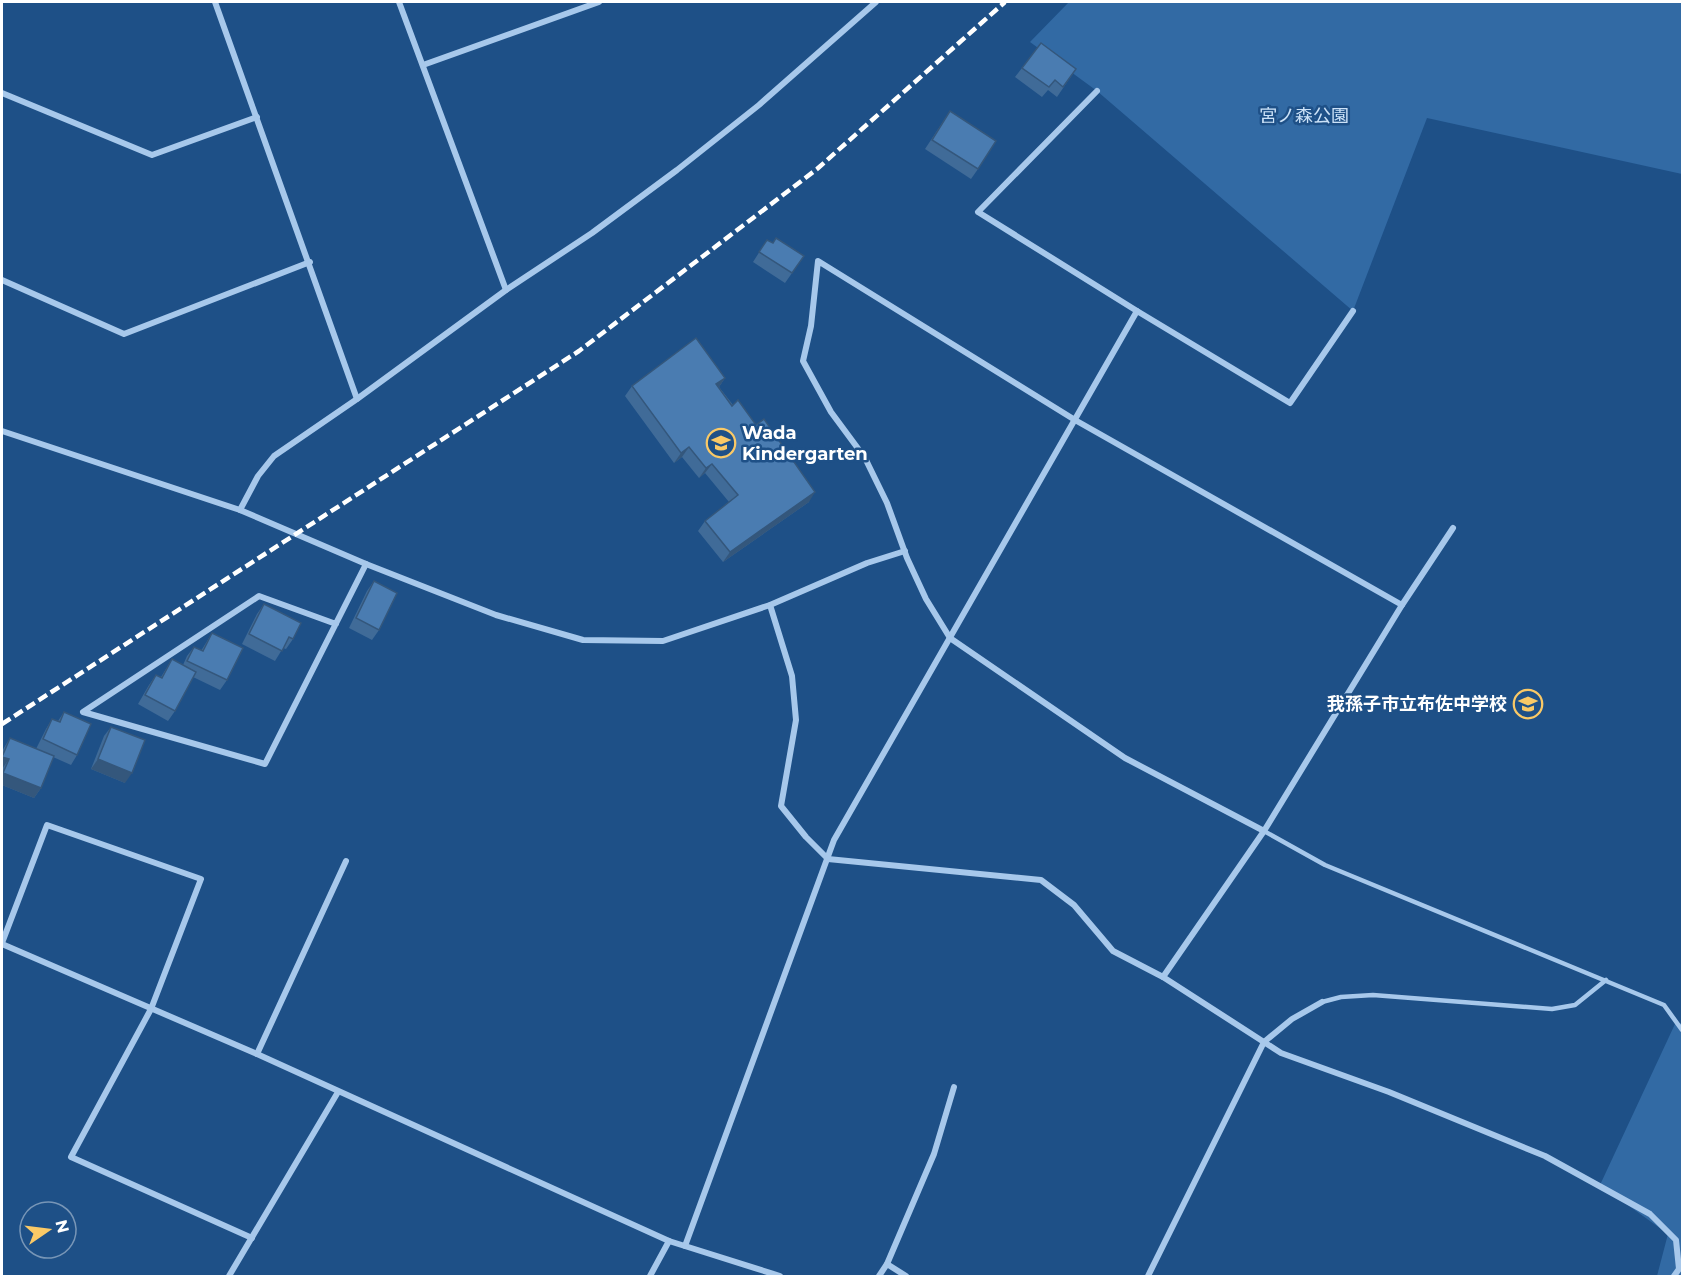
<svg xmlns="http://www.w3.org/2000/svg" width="1684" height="1278" viewBox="0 0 1684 1278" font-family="Montserrat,'Noto Sans JP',sans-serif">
  <rect width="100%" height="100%" fill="#1e5087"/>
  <g fill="#326aa4">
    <polygon points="1069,2 1682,2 1682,174 1427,118 1353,311 1097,91 1030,42"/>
    <polygon points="1682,1023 1682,1276 1657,1276 1668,1234 1600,1185 1675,1024"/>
  </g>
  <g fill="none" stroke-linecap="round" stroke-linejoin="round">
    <g stroke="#a7c8eb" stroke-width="4.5">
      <polyline points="1264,831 1325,865 1664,1005 1682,1030"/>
      <polyline points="1322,1002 1341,997 1373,995 1552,1009 1575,1005 1606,980"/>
    </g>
    <g stroke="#a7c8eb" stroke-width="6">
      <polyline points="215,2 357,399"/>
      <polyline points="399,2 506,290"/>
      <polyline points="423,65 599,2"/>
      <polyline points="1097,91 978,212 1137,311"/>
      <polyline points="2,93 152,155 257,117"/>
      <polyline points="2,280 124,334 310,262"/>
      <polyline points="2,431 240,510 366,564 496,615 583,640 663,641 770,605 867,563 905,551"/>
      <polyline points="240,510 258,476 274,456 357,399 506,290 592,233 677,170 759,105 876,2"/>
      <polyline points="1453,528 1402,605 1264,831 1163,977 1281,1053 1389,1092 1545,1156 1650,1214 1676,1240 1679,1269 1674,1276"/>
      <polyline points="770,605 792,676 796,720 781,806 806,837 828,859 1041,880 1074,905 1113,951 1163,977"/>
      <polyline points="336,624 259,596 83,712 265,764 366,564"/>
      <polyline points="1264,831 1125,758 950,638 926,599 907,558 887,503 865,458 831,412 803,361 811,326 818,261 1075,420 1402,605"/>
      <polyline points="2,943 47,825 201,879 151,1009 71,1157 252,1238"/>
      <polyline points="2,944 257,1054 669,1241 780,1276"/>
      <polyline points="257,1054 346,861"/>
      <polyline points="685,1246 834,840 1137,311 1290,403 1353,311"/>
      <polyline points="887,1264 906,1276"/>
      <polyline points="229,1276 338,1092"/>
      <polyline points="650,1276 669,1241"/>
      <polyline points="879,1276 887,1264 934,1154 954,1087"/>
      <polyline points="1148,1276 1264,1042 1292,1019 1322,1002"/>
    </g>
    <polyline stroke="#fff" stroke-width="4.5" stroke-dasharray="10 4.5" stroke-linecap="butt" points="2,724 579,351 817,169 1005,2"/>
  </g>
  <g fill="#406b98">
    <polygon points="1041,43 1076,69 1057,97 1048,90 1042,97 1015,77"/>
    <polygon points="950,111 978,169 971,179 925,149"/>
    <polygon points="767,240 772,243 804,256 785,283 753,262"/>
    <polygon points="725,378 719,387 809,502 723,562 698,531 705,521 729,502 705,473 699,478 682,457 674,463 625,396 632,386"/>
    <polygon points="374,581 379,630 372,640 349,628 367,591"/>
    <polygon points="264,604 293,639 286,649 283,648 275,661 242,644 257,614"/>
    <polygon points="212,633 227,680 220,690 193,677 175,711 168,721 138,704 149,685 156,675 161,677 172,659 183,665 187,656 194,647 201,651"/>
    <polygon points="64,712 77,755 71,765 53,757 41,788 34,798 2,785 2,751 10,738 36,749 46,729 52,719 58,721"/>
    <polygon points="111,727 125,783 91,769 104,736"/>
  </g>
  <g fill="#34577c">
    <polygon points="725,378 719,387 716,384"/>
    <polygon points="689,447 682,457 674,463 681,453"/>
    <polygon points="712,464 705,473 699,478 706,468"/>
    <polygon points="815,492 809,502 723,562 730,552"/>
    <polygon points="2,757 9,759 2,769"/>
    <polygon points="98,759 132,773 125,783 91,769"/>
    <polygon points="3,773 41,788 34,798 2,785 2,776"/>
  </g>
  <g fill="#4a7cb1" stroke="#34577c" stroke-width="1.5">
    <polygon points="1041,43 1076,69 1063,87 1055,80 1049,87 1022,68"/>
    <polygon points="950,111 996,141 978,169 932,140"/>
    <polygon points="776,238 804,256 792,273 759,252 767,240 773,243"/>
    <polygon points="696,338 725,378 716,384 732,406 738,400 756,425 764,419 815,492 730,552 705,521 738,495 712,464 706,468 689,447 681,453 632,386"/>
    <polygon points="374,581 397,593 379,630 356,618"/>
    <polygon points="264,604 301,623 293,639 289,637 282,651 249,634"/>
    <polygon points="212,633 243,648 227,680 187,661 194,647 203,651"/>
    <polygon points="172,659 196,672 175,711 145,695 156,675 162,678"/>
    <polygon points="64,712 91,724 77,755 43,739 52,719 60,722"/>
    <polygon points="111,727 145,740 132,773 98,759"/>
    <polygon points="10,738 54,756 41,788 3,773 9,759 2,757"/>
  </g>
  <defs>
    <g id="school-ring" transform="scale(1.5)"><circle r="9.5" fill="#1e5087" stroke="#fac966" stroke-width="1.5"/><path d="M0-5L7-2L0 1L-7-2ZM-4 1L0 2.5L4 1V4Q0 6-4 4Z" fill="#fac966"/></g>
  </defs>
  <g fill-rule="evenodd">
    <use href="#school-ring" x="721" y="443"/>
    <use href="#school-ring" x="1528" y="704"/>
  </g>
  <g text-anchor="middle" stroke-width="5" stroke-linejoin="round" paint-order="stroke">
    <g font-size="18" fill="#cce2f8" stroke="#1e5087">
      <text x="1304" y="122">宮ノ森公園</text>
    </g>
    <g font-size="18" font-weight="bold" fill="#fff" stroke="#1e5087" text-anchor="start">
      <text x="742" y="439">Wada<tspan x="742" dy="21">Kindergarten</tspan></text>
      <text x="1507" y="710" text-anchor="end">我孫子市立布佐中学校</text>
    </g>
  </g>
  <rect width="1684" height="1278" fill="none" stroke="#ffffff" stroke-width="6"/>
  <g transform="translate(48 1230) rotate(76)"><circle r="28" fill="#1e5087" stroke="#7896b7" stroke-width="1.5"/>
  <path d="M0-4.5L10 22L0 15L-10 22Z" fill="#fac966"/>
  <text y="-9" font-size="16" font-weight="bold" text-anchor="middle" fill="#ffffff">N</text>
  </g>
</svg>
